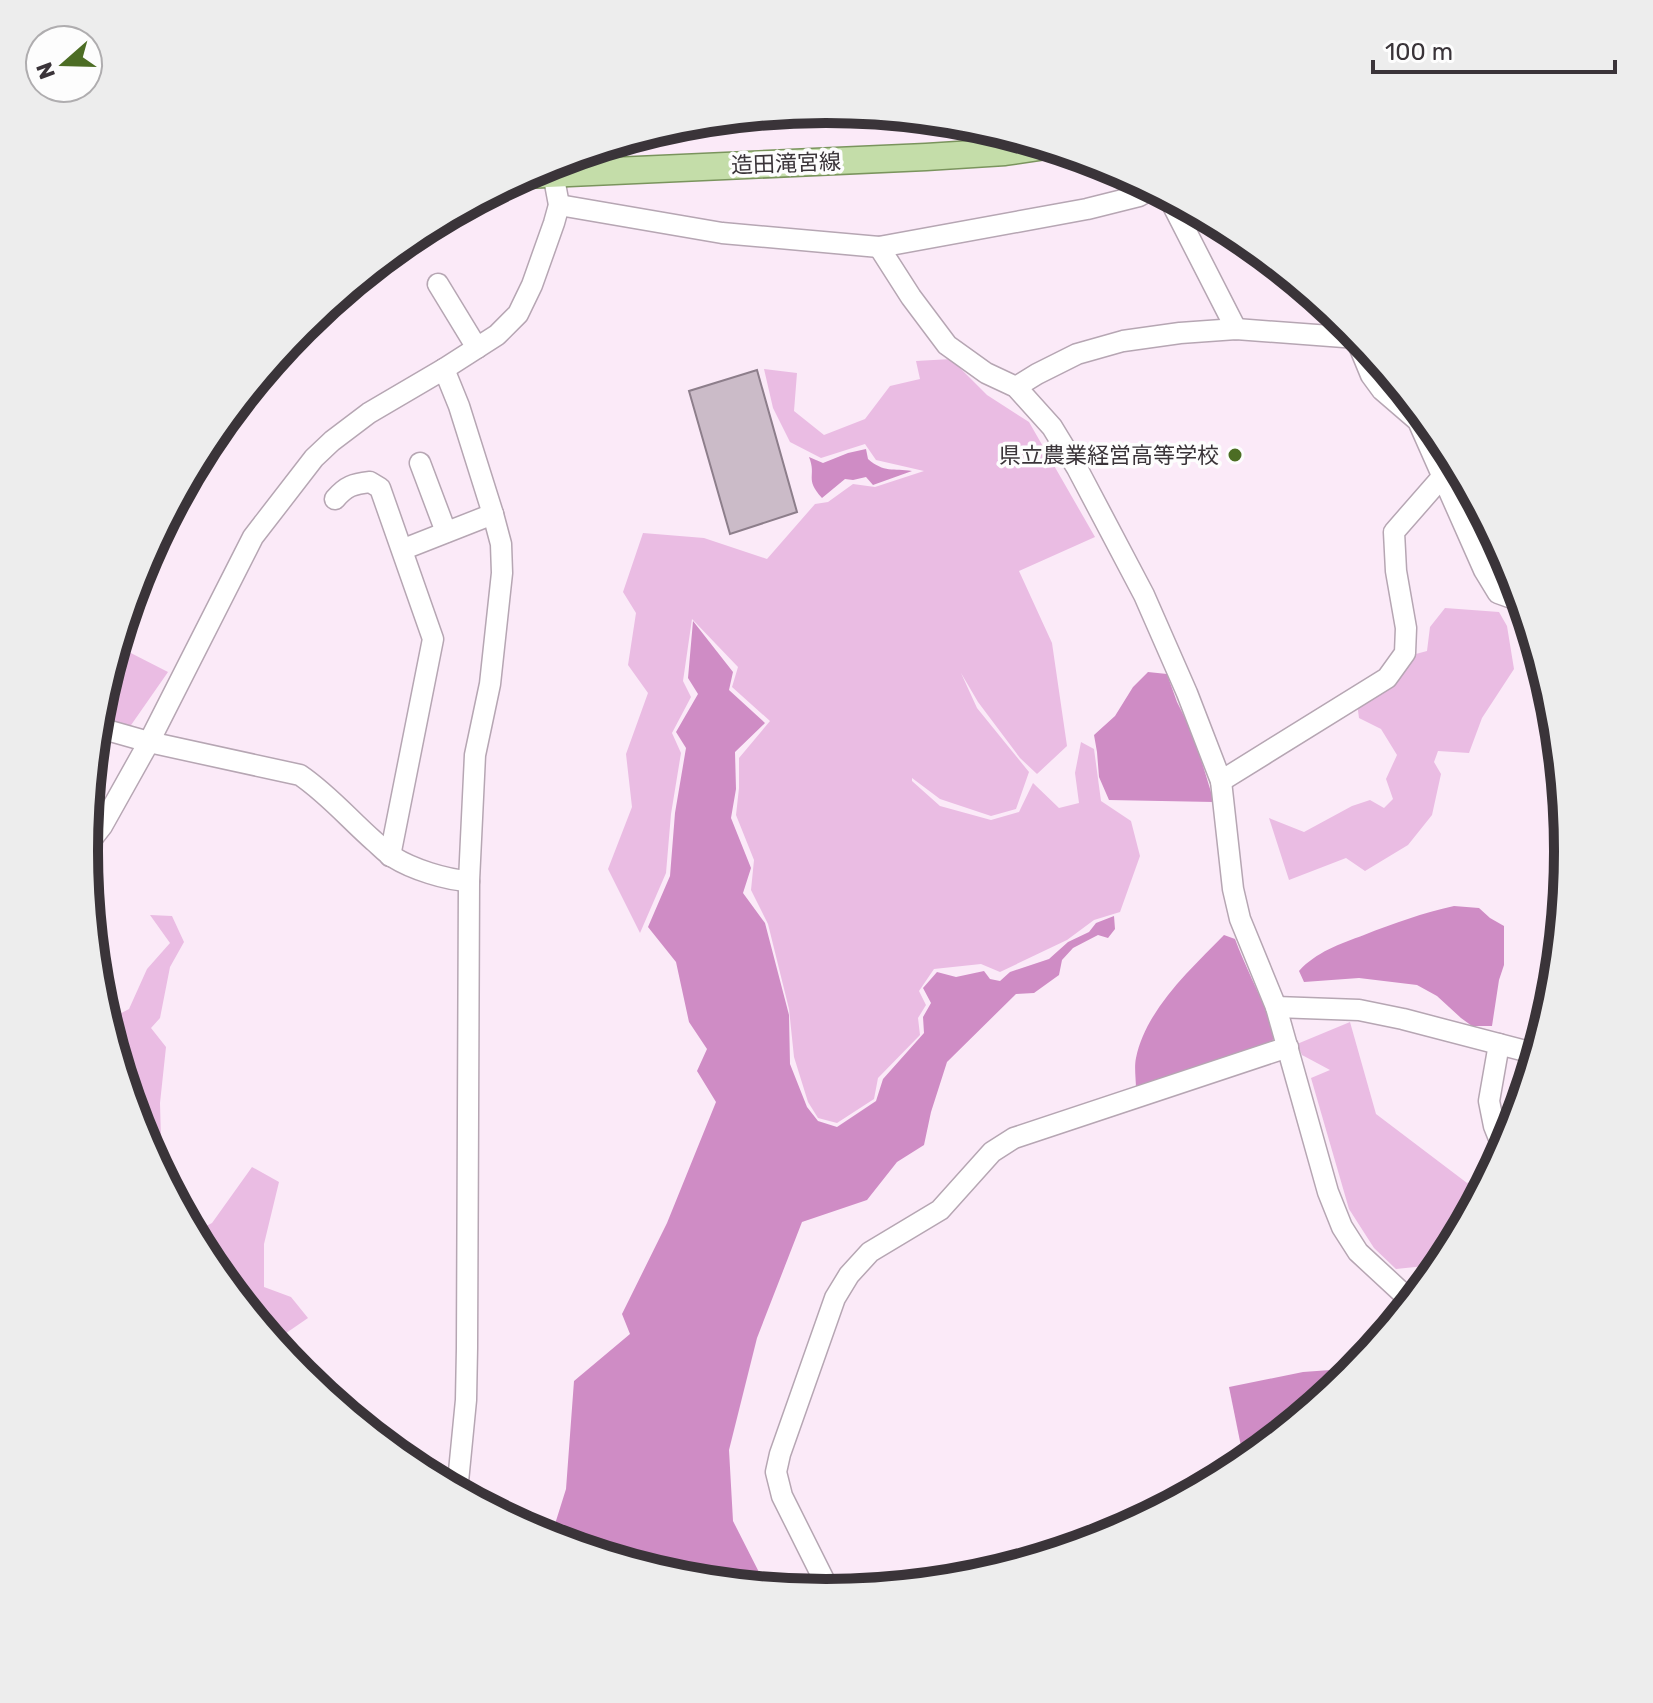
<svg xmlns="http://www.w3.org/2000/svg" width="1653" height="1703" viewBox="0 0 1653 1703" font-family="Rubik,'Noto Sans JP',sans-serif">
  <rect width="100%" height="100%" fill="#fbeaf8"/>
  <g fill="#eabce3">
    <polygon points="951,359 987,395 1029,422 1095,537 1019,571 1052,643 1067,746 1037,774 1020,758 978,702 961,673 977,708 1029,772 1016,809 991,816 940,799 912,778 912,781 940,806 991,820 1019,812 1033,783 1059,808 1079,803 1075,773 1081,742 1094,749 1101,801 1131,821 1140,856 1120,912 1094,920 1067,940 1000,972 981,964 934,969 919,991 926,1005 918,1018 920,1035 878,1078 874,1099 837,1123 818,1118 808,1102 794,1057 789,1009 768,924 751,890 754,860 736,815 739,788 739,758 770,721 732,687 738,667 692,619 683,681 691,697 672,733 681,753 671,814 666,873 640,933 608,869 632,807 626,754 648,693 628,665 636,613 623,592 643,533 704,538 767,559 815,504 828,502 853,484 875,487 924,471 876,460 865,444 821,458 790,442 773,408 764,369 797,373 794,411 824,435 865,419 890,386 920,379 916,361"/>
    <polygon points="140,570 147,573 121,648 168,672 129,728 97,720 98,706"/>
    <polygon points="1445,608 1499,612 1507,626 1514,669 1482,718 1469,753 1438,751 1434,762 1441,774 1432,815 1408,845 1365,871 1346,858 1289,880 1269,818 1304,832 1352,806 1370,800 1384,808 1393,799 1386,779 1397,755 1381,729 1359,718 1357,703 1412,655 1427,651 1430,627"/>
    <polygon points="150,915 172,916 184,942 170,967 160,1018 151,1028 166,1047 160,1103 162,1176 140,1135 104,1015 112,1018 129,1009 147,969 170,943"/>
    <polygon points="1350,1022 1376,1114 1467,1183 1494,1171 1444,1264 1396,1269 1374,1248 1349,1209 1311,1078 1330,1070 1302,1055 1297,1044"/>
    <polygon points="252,1167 279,1182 264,1244 264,1287 291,1297 308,1318 276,1340 272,1341 209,1264 193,1233 212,1223"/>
  </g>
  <g fill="#cf8cc5">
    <path d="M866 449 868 459C884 473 893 468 912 471L873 485 866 477 853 480 845 479 822 498C804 478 817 477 809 457L823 463 848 453Z"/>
    <polygon points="693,621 733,672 729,690 765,723 735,752 736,789 731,818 751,868 743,893 765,923 789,1015 790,1064 807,1107 818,1121 837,1127 876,1101 883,1079 924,1033 923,1017 931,1003 923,988 937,972 956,977 984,971 990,979 1000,981 1010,972 1049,959 1068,942 1089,932 1096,923 1114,916 1115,929 1108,938 1098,935 1073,948 1062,960 1059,975 1034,993 1016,994 947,1062 931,1112 924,1145 897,1162 867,1200 802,1222 757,1338 729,1450 733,1521 767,1588 681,1580 550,1540 566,1489 574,1381 630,1334 622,1314 667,1223 716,1102 697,1071 707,1049 689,1022 676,962 648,927 670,876 675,813 686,748 676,732 698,694 688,678"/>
    <polygon points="1148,672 1167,674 1177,702 1194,736 1214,802 1109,800 1099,777 1097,752 1094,735 1115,716 1133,687"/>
    <path d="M1454 906 1479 908 1490 918 1504 926V965L1499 980 1492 1026H1472L1461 1018 1437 996 1417 985 1359 978 1304 982 1299 971C1316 952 1340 944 1364 935 1394 923 1423 913 1454 906Z"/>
    <path d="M1224 935 1235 939C1247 971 1264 1002 1276 1035L1268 1047 1136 1089C1136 1079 1134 1067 1136 1058 1146 1009 1191 969 1224 935Z"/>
    <polygon points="1358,1368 1351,1377 1252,1458 1244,1461 1229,1387 1303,1372"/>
  </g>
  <polygon fill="#cbbbc8" stroke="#8d7e8b" stroke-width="2" points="757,370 797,512 730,534 689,391"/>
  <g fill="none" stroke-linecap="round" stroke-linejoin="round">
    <g stroke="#b6a6b3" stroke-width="23">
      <g id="minor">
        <polyline points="1168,196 1236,329"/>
        <polyline points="559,205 722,233 879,247 1087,209 1139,196 1153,188"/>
        <polyline points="879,247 911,297 947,345 986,373 1016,387 1052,427 1077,468 1144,595 1187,693 1221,781 1233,889 1240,919 1276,1007 1328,1192 1342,1227 1358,1252 1412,1302"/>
        <polyline points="438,284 477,348"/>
        <polyline points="1352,329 1371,375 1382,390 1418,421 1484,570 1498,593 1523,602"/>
        <polyline points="444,369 459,406 493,514 501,544 502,573 490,684 475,755 469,881 467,1348 466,1400 457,1492"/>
        <polyline points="1016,387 1037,374 1077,354 1123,341 1180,333 1236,329 1357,338"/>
        <polyline points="420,463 446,532"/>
        <path d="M335 499C346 486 353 484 370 482L380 488 433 639 390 856"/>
        <polyline points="409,547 493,514"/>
        <path d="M96 727 149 742 300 775C328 794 349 819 374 841 380 846 386 853 393 857 412 869 446 880 469 881"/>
        <polyline points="1221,781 1387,678 1405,653 1406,628 1396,571 1394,532 1442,477"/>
        <polyline points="84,849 102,826 149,742 253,537 314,458 332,441 369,413 444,369 497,335 518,314 532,285 554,223 559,205 553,173"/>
        <polyline points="1276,1007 1359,1010 1403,1019 1537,1054"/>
        <polyline points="1499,1044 1489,1101 1494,1126 1504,1151"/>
        <polyline points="831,1594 782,1496 776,1472 780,1454 835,1298 849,1275 870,1252 940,1210 992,1152 1014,1138 1288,1047"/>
      </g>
    </g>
    <g stroke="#7a945d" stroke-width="29">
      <polyline id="major" points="525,175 926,157 1005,152 1046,146"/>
    </g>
    <use href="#minor" stroke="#fff" stroke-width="20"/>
    <use href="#major" stroke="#c4dda9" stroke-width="26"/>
  </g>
  <circle fill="#4c6d24" stroke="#fdfdfd" stroke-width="3" cx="1235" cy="455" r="8"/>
  <g text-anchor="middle" stroke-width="7" stroke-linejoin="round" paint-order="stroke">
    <g font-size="22" fill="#3a3439" stroke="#fdfdfd">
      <text transform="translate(786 163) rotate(-2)" y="8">造田滝宮線</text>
    </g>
    <g font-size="22" fill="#3a3439" stroke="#fdfdfd" text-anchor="end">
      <text x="1219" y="463">県立農業経営高等学校</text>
    </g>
  </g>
  <path d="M0 0H1653V1703H0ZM98 851a728 728 0 1 1 1456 0a728 728 0 1 1-1456 0Z" fill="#ededed" fill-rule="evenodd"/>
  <path fill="none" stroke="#3a3439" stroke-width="10" d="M98 851a728 728 0 1 1 1456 0a728 728 0 1 1-1456 0Z"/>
  <g transform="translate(64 64) rotate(250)"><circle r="38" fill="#fdfdfd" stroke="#afadaf" stroke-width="2"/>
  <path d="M0-6L14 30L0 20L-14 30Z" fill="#4c6d24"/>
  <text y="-12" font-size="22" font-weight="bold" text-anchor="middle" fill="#3a3439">N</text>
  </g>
  <path d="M1373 60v12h242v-12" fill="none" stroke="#3a3439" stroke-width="4"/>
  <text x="1385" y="60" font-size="24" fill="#3a3439" stroke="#fdfdfd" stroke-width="6" paint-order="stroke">100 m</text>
</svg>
